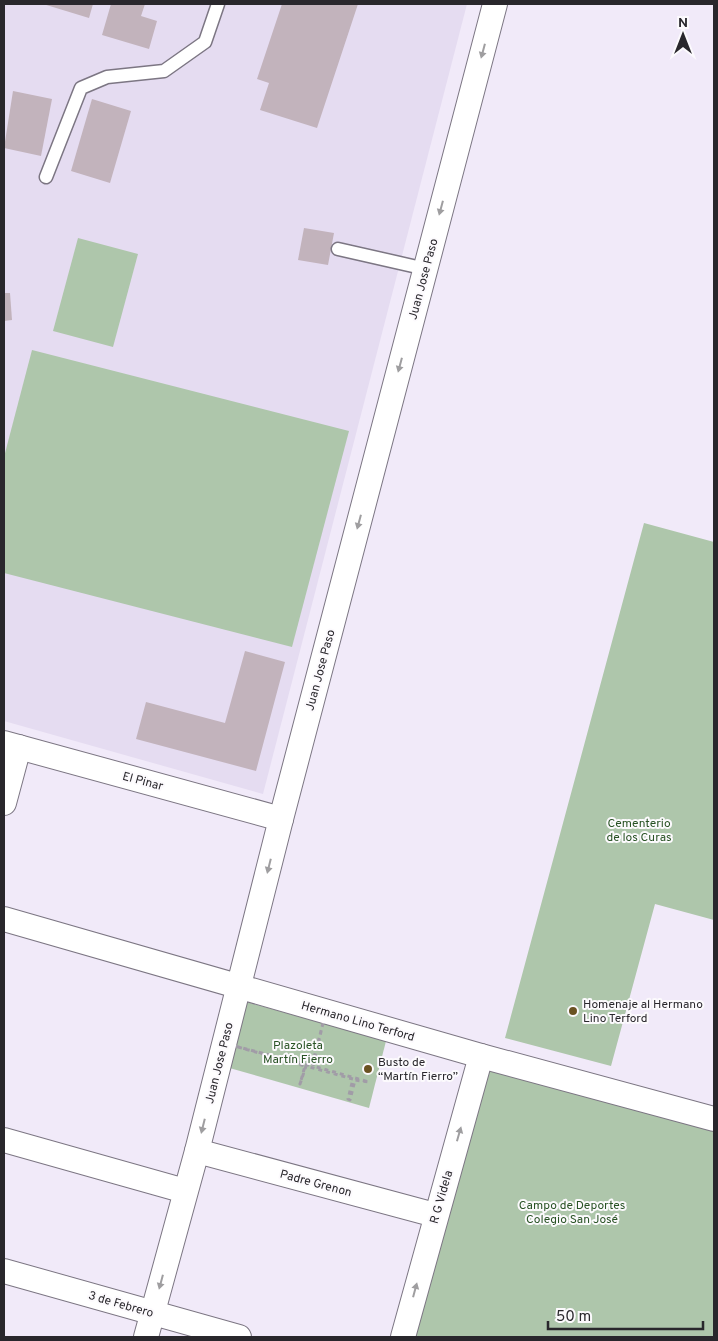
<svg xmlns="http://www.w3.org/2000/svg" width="718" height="1341" viewBox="0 0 718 1341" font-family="Overpass,sans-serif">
  <rect width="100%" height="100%" fill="#f1eaf9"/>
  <polygon fill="#e5dcf1" points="4,4 467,4 263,794 4,721"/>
  <g fill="#aec6ab">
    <polygon points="78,238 138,254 113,347 53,331"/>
    <polygon points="32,350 349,431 292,647 4,573 4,457"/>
    <polygon points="644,523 714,542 714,920 655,904 611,1066 505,1038"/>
    <polygon points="243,1001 386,1041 369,1108 226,1067"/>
    <polygon points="481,1056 714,1119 714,1337 410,1337"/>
  </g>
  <g fill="#c2b3bc">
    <polygon points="43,4 93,4 89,18"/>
    <polygon points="111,4 145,4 141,16 157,21 149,49 102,35"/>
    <polygon points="282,4 358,4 317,128 260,110 269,83 257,79"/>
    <polygon points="13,91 52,99 41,156 4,148"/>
    <polygon points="92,99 131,111 110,183 71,171"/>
    <polygon points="304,228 334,233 328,265 298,260"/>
    <polygon points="4,293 10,293 12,320 4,321"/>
    <polygon points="245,651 285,662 256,771 136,739 146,702 225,723"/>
  </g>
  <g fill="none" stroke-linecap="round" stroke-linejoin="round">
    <g stroke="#7c7683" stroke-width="15">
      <g id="service">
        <polyline points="46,177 81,88 107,77 164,71 205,42 218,4"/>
        <polyline points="338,249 426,269"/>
      </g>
    </g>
    <g stroke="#7c7683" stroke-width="26">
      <g id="minor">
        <polyline points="4,743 281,819"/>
        <polyline points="4,803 19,747"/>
        <polyline points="4,919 481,1056 714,1119"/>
        <polyline points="4,1140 185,1191"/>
        <polyline points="197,1151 435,1215"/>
        <polyline points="4,1271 239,1337"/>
        <polyline points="146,1337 197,1151 281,819 495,4"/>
        <polyline points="403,1337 481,1056"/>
      </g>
    </g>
    <polygon stroke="#a19ca7" stroke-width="3" stroke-dasharray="4 4" stroke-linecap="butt" points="323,1023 313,1066 369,1082 355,1080 350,1100 348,1099 353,1079 306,1066 300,1084 305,1066 231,1045 312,1066"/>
    <use href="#service" stroke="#fff" stroke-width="12"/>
    <use href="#minor" stroke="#fff" stroke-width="24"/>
  </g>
  <defs><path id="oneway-solid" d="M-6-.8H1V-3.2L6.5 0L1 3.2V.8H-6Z" transform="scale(1.25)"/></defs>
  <g fill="#9f9ea0">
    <use href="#oneway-solid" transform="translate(483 51) rotate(105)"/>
    <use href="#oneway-solid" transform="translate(441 208) rotate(105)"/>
    <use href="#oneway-solid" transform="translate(400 365) rotate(105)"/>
    <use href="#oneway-solid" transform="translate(359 522) rotate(105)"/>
    <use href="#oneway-solid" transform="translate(269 866) rotate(104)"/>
    <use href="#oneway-solid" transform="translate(203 1126) rotate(104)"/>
    <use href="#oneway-solid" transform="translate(459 1134) rotate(-74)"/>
    <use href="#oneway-solid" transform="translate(161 1282) rotate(105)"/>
    <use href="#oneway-solid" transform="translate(415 1290) rotate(-75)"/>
  </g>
  <g fill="#6a5222" stroke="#fcfafd" stroke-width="2">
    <circle cx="573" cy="1011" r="5"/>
    <circle cx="368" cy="1069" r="5"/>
  </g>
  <g text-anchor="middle" stroke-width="4" stroke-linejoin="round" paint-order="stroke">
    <g font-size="12" fill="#29272c" stroke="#fcfafd">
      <text transform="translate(423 279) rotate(-75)" y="4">Juan Jose Paso</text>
      <text transform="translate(320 670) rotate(-75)" y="4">Juan Jose Paso</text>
      <text transform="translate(143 781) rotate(15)" y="4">El Pinar</text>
      <text transform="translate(358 1021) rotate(16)" y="4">Hermano Lino Terford</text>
      <text transform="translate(219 1063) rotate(-76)" y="4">Juan Jose Paso</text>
      <text transform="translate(316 1183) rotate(15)" y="4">Padre Grenon</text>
      <text transform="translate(441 1197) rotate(-74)" y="4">R G Videla</text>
      <text transform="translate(121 1304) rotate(16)" y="4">3 de Febrero</text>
    </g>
    <g font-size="12" fill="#285224" stroke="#fcfafd">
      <text x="639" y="827">Cementerio<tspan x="639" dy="14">de los Curas</tspan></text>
      <text x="298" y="1049">Plazoleta<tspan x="298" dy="14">Martín Fierro</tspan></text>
      <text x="572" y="1209">Campo de Deportes<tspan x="572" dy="14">Colegio San José</tspan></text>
    </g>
    <g font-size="12" fill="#29272c" stroke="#fcfafd" text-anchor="start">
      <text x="583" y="1008">Homenaje al Hermano<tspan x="583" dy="14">Lino Terford</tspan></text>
      <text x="378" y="1066">Busto de<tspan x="378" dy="14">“Martín Fierro”</tspan></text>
    </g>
  </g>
  <rect width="718" height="1341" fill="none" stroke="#29272c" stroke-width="10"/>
  <g transform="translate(683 35)" stroke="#fcfafd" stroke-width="4" paint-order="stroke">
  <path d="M0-4L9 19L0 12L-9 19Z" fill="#29272c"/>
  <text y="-8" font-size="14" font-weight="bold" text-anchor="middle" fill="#29272c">N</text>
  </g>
  <path d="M548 1321v8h155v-8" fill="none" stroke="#29272c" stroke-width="2.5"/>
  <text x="556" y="1321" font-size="15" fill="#29272c" stroke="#fcfafd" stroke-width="4" paint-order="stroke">50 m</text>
</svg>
